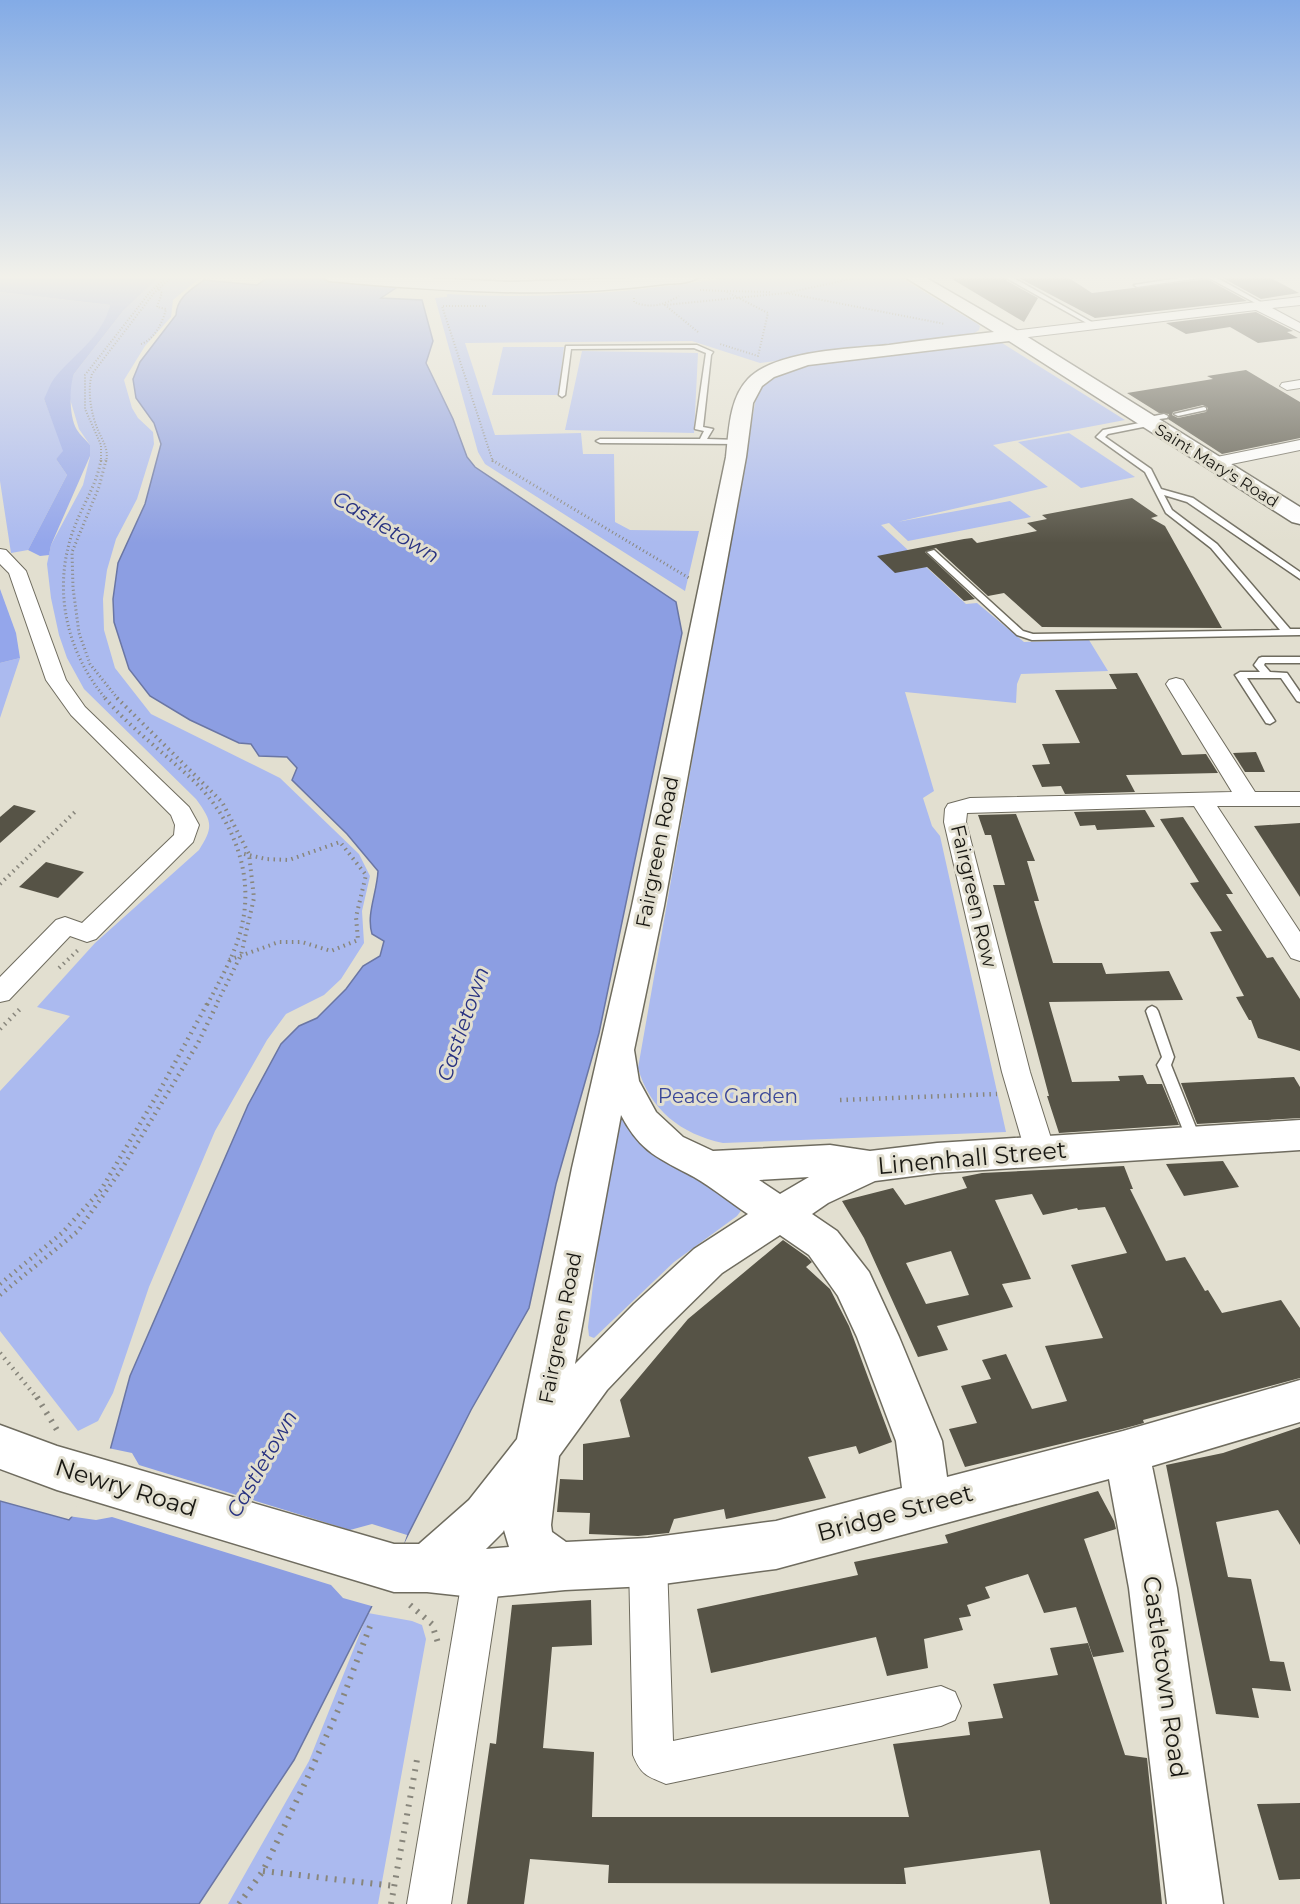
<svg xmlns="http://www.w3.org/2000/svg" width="1300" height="1904" viewBox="0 0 1300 1904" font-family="Montserrat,sans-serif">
  <rect width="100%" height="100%" fill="#e2dfd0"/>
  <g fill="#abbaef">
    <path d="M160 276H202L173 300 171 317 145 346 124 380 132 408 138 418 153 432 154 444 137 499 116 539 107 570 103 599 104 630 115 668 151 714 280 778 359 854 370 876 362 911 364 943 341 979 324 995 286 1014 267 1040 215 1131 149 1287 113 1393 98 1421 78 1431 0 1331V1091L70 1016 37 1007 95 943 199 850C214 827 212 821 196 799L84 689 67 658 59 635 51 598 47 564 51 545 83 485 90 457V445L79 429 70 399V385L74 374 123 311Z"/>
    <polygon points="433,276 609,276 429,279"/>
    <path d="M737 276H833L837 279 898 276 976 323 980 326 979 330 970 336 760 363 692 341 465 343 495 435 581 433 583 454H614L615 522 630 530 699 531 685 591 485 464 478 452 435 298 447 297V294C544 300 641 292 737 276Z"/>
    <polygon points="0,292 110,305 107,320 44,399 64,451 56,459 67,475 28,550 11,553 0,481"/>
    <path d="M1002 343 1125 420 993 445 1048 487 897 522 1010 501 1031 517 908 541 889 523 881 525 966 604 977 603 1024 642 1089 640 1108 671 1021 674 1017 684 1016 703 905 692 934 791 923 798 932 826 940 836 1006 1132 723 1143C681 1134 650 1110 638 1068L757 392C770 377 789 371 808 365Z"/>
    <polygon points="503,347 564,347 558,395 492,395"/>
    <polygon points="582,351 698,353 694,433 565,430"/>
    <polygon points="1069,433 1135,477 1081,488 1018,442"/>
    <polygon points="20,658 0,718 0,663"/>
    <polygon points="615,1098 743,1208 737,1216 674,1262 594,1338 589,1336 588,1327"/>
    <polygon points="368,1613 412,1621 422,1625 426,1639 378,1904 228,1904 309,1761"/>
  </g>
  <g fill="#94a6eb">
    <path d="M0 276H160L123 311 74 374C69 387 69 417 77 430 80 435 86 440 90 445V456L51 545 49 555 40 556 28 550 67 475 56 459 63 451 44 399C48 391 51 381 57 375 77 352 103 335 110 305L0 292Z"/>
    <polygon points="0,589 16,633 20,658 0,663"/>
  </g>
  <path fill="#8c9ee2" stroke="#6a76a4" stroke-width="1.5" d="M270 276H414L381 298 422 300 433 341 426 363 453 419 467 457 475 467 676 602 682 633 599 1033 556 1184 529 1308 471 1410 294 1760 199 1904H0V1501L69 1520 101 1484 130 1376 248 1105 281 1044 299 1026 317 1018 346 989 363 966 380 956 384 941 372 934C366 914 377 893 378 871L347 834 292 780 297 768 287 757 259 756 251 744 239 743 190 720 150 696 129 669 114 622 113 599 118 563 145 504 161 444 154 423 136 398 133 379 140 362 176 315C177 297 191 290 204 280L257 285Z"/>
  <polygon fill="#e2dfd0" points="108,1448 132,1453 139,1465 350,1530 372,1524 407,1535 398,1561 375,1607 343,1598 331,1585 112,1517 96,1520 68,1516 99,1482"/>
  <g fill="#565346" fill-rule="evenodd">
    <polygon points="947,276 1006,276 1007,281 1038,298 1024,322"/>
    <polygon points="1015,276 1066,276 1092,293 1207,279 1247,301 1095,318"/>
    <polygon points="1231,276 1267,276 1299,293 1261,299 1221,277"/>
    <polygon points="1256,312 1293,331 1287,332 1298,338 1258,343 1230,327 1186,334 1166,323"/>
    <path d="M1246 370 1300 402V438L1222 454 1168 419 1169 414 1159 413 1127 393 1213 379 1207 376ZM1203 405 1208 408 1206 412 1178 418 1172 415 1173 412Z"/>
    <polygon points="1132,498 1158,516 1151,518 1165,526 1222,628 1042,627 1004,593 988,596 936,548 925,552 975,599 964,601 927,567 895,573 877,556 964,539 972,538 977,543 1037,531 1027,523 1047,519 1042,515"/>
    <polygon points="1137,673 1182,755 1206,754 1218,773 1126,775 1135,792 1065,794 1061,786 1042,787 1032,765 1050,764 1042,744 1080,743 1055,690 1117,689 1109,674"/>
    <polygon points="1256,752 1265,772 1245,772 1233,753"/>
    <polygon points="14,805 36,811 0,843 0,817"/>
    <polygon points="1145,810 1155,827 1097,830 1095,825 1080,826 1074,812"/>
    <polygon points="1016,814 1035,861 1027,861 1039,901 1034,901 1053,963 1102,963 1106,974 1169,971 1183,1000 1049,1002 1072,1082 1120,1081 1118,1076 1143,1075 1147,1084 1162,1084 1179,1125 1059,1133 1047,1096 1049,1096 993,885 1005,885 991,835 985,835 978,815"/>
    <polygon points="1183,817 1233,894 1226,894 1267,958 1273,957 1300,999 1300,1051 1258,1038 1251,1020 1249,1020 1236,997 1244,996 1210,932 1222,931 1190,883 1199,882 1160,819"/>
    <polygon points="1300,823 1300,897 1254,826"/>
    <polygon points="46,862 84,872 58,898 19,887"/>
    <polygon points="1294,1077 1300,1087 1300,1118 1197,1124 1181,1083"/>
    <polygon points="1223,1161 1239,1187 1184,1196 1166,1164"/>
    <path d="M1124 1166 1133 1189H1130L1166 1261 1185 1257 1205 1291 1208 1290 1222 1313 1281 1300 1300 1328V1378L1143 1420 1144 1423 1122 1429 965 1467 949 1429 977 1423 961 1386 991 1379 982 1360 1006 1354 1032 1409 1067 1401 1045 1346 1103 1338 1071 1265 1127 1253 1105 1207 1078 1210 1077 1208 1043 1215 1032 1194 995 1200 1031 1279 1002 1284 1013 1307 937 1326 948 1350 918 1357 864 1238 842 1201 893 1188 905 1205 967 1188 962 1177 982 1173ZM951 1251 969 1295 926 1304 906 1263Z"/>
    <polygon points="783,1240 807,1257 812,1262 806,1267 830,1289 849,1326 892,1442 859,1454 856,1446 808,1457 826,1498 726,1519 724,1509 674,1519 669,1533 638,1536 589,1534 590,1513 557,1512 560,1479 583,1480 583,1444 630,1437 620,1400 688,1319"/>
    <polygon points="1300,1427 1300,1545 1278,1510 1216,1522 1228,1577 1251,1579 1270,1661 1284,1662 1291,1691 1252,1688 1259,1718 1216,1714 1166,1465 1223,1453"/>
    <polygon points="1098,1491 1114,1521 1116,1529 1084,1539 1124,1652 1093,1657 1076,1607 1044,1613 1028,1574 985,1587 990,1598 967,1605 971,1616 959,1618 963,1630 924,1639 928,1668 887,1676 876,1637 711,1673 697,1609 858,1575 854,1562 948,1543 945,1535"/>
    <polygon points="591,1600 592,1645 552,1647 543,1748 594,1752 592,1817 909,1817 893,1744 970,1735 968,1722 1003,1718 993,1684 1058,1675 1050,1648 1088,1643 1125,1755 1147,1758 1162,1904 1050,1904 1040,1850 904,1868 906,1884 608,1883 609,1865 530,1859 524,1904 467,1904 490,1743 496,1744 512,1605"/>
    <polygon points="1300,1803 1300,1879 1279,1880 1257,1804"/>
  </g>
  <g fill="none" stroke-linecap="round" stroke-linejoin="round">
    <g stroke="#6f6c5f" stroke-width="3">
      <g id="lane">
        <polygon points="1175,276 1214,276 1266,305 1261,306 1207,277 1137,287 1134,285 1178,278"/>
        <polygon points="1008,277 1012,277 1097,325 1092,326 1008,279"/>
        <polygon points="697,345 713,352 711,355 703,427 713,429 707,439 738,440 742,442 741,444 600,443 596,441 600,439 700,439 704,431 695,429 706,353 694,348 571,349 565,395 562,397 559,395 566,346"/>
        <polygon points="1204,407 1206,408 1206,410 1178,416 1174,414"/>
        <polygon points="1164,414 1168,416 1167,418 1144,421 1140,419"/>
        <polygon points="1150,421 1153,421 1153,425 1108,434 1105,437 1151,469 1161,489 1193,498 1300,572 1300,579 1187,502 1164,495 1172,510 1217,544 1290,629 1300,629 1300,635 1032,640 1017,635 927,552 934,550 1023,631 1033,634 1280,630 1211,548 1166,513 1145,472 1096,437 1103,430"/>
        <polygon points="1262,657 1300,657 1300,663 1265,663 1264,665 1270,672 1287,673 1300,692 1300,702 1297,701 1281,678 1247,678 1275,721 1270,724 1266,723 1235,675 1240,672 1260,672 1254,665 1259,658"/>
        <polygon points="1152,1006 1156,1008 1158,1011 1174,1057 1171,1065 1201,1140 1199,1144 1194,1145 1189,1144 1187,1140 1157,1065 1162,1057 1146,1011 1148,1008"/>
      </g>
    </g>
    <g stroke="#6f6c5f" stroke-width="2">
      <g id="street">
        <polygon points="1300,297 1300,305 1272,308 1300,323 1300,332 1256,310 1012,339 1005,335 1012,331"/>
        <polygon points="1300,380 1300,388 1287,390 1280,386 1282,383"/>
        <polygon points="1300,440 1300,450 1212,468 1204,463 1212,458"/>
        <polygon points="0,549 6,550 26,571 66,680 85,707 189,807 199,825 193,842 96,939 87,942 70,936 9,1000 0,1002 0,977 56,920 65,917 82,923 174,835 175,825 171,815 71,715 46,680 9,573 0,564"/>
        <polygon points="1176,678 1183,680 1255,792 1300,792 1300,806 1217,806 1300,932 1300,961 1291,958 1194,806 967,813 966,822 1030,1072 1055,1151 1050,1159 1040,1163 1030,1159 1025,1151 1002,1072 944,822 945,809 948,804 970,798 1232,792 1166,684 1169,680"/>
        <path d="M648 1543 661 1549 667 1562 673 1741 941 1686 955 1692 961 1706 955 1720 941 1726 666 1784C647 1776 641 1775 633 1755L629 1562 635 1549Z"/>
        <polygon points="482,1555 495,1561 501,1574 451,1904 407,1904 463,1574 469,1561"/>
      </g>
    </g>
    <g stroke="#6f6c5f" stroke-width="3">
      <path id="secondary" d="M903 276H923L1018 331 1300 507V524L1292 522 1009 341 808 365 774 377 762 386 753 403 746 457 664 906 634 1050 639 1081 656 1112 683 1137 713 1151 830 1145 870 1151 937 1143 1300 1120V1150L937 1173 875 1181 828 1203 812 1214 837 1231 869 1272 899 1337 942 1441 947 1477 1123 1431 1300 1380V1422L1152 1466 1177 1588 1223 1904H1167L1129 1588 1109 1479 776 1569 648 1586 565 1590 482 1598 427 1592H394L57 1490 0 1469V1425L57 1446 394 1544H419L469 1500 517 1439 572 1168 632 906 726 457C729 431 729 399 748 379 776 350 851 349 889 345 924 340 959 336 994 332ZM621 1115C641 1153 659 1158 694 1177 713 1188 730 1202 748 1214L694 1249 634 1304 575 1364ZM809 1177 780 1194 759 1180ZM780 1235 809 1255 838 1296 857 1337 896 1441 902 1488 776 1521 648 1538 566 1542 552 1532 551 1525 559 1456 607 1390 664 1330 722 1273ZM504 1530 509 1547 486 1549 503 1532Z"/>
    </g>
    <g stroke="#6f6c5f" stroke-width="3">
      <path id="primary" d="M321 276H388L510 282 699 276C692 284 674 283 664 284 553 299 440 291 329 281Z"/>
    </g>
    <g stroke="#88867c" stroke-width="2" stroke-dasharray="1 2" stroke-linecap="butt">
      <polyline points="280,276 310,279"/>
      <polyline points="865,276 786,293 945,324"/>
      <polyline points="709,279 726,276"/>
      <polyline points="700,290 725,291 768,313 758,356 720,344"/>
      <polyline points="727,291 770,292"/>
      <path d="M634 298V302C651 309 664 305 679 296"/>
      <polyline points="486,306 442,306 493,462"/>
      <polyline points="698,332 665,305 786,293"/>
      <path d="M141 344C154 340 163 322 166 309L157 307 162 293 157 287"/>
      <polyline points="101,462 101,445 85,409 85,375 150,292 166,278"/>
      <path d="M106 462C109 449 103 442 98 430 91 414 87 390 92 374L154 293 173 276"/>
    </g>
    <g stroke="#88867c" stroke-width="3" stroke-dasharray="1 3" stroke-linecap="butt">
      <path d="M101 460C96 488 79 510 71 537 53 594 68 654 106 699"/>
      <polyline points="106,460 99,487 72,552 73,588 79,633 90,664 118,699"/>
      <polyline points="492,460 689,578"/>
    </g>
    <g stroke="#88867c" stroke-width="4" stroke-dasharray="1.5 4.5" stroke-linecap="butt">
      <path d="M105 698C132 730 166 754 196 783 233 820 254 873 242 925 236 953 220 980 207 1005"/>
      <polyline points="117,698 222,802 249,854 254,898 241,955 216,1005"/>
      <polyline points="0,884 77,810"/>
      <polyline points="229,960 279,942 302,942 331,951 358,940 356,917 366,875 340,842 289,860 266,859 240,853"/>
      <polyline points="59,968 78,950"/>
    </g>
    <g stroke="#88867c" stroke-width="4.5" stroke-dasharray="1.5 5" stroke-linecap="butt">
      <polyline points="0,1029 21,1008"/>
      <polyline points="840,1100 997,1094"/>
      <polyline points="0,1284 62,1233 101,1190 160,1090 207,1004"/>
      <polyline points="0,1295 78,1231 121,1170 198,1043 217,1004"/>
      <polyline points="0,1353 38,1399"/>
    </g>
    <g stroke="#88867c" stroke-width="6" stroke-dasharray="2 7" stroke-linecap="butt">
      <polyline points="37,1397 60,1435"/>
      <polyline points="410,1605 432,1624 438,1643"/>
      <polyline points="263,1871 394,1886"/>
      <polyline points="239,1904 263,1871 306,1781 339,1708 372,1621"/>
      <polyline points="391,1904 418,1754"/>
    </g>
    <use href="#lane" fill="#fff" fill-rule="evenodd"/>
    <use href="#street" fill="#fff" fill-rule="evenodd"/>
    <use href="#secondary" fill="#fff" fill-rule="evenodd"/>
    <use href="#primary" fill="#fff" fill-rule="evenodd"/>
  </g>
  <linearGradient id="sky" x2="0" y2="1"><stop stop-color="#83abe6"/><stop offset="0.51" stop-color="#f2f1ea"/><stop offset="1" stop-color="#f2f1ea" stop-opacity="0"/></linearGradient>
  <rect width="1300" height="543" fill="url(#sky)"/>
  <g text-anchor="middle" stroke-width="6" stroke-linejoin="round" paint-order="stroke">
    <g font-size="16" fill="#191813" stroke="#e2dfd0">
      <text transform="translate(1217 465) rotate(32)" y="6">Saint Mary's Road</text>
    </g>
    <g font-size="20" fill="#191813" stroke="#e2dfd0">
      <text transform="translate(657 852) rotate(-79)" y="7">Fairgreen Road</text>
      <text transform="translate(974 896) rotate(77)" y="7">Fairgreen Row</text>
      <text transform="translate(560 1328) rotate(-79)" y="7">Fairgreen Road</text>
    </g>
    <g font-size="20" fill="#3a4799" stroke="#e2dfd0">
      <text x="728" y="1103">Peace Garden</text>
    </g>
    <g font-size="21" font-style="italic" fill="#283281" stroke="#e2dfd0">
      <text transform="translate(386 527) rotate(31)" y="7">Castletown</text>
      <text transform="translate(463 1024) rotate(-71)" y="7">Castletown</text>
      <text transform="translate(262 1464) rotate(-60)" y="7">Castletown</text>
    </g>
    <g font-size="24" fill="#191813" stroke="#e2dfd0">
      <text transform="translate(972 1158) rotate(-5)" y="8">Linenhall Street</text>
      <text transform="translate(126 1488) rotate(17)" y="8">Newry Road</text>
      <text transform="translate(895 1513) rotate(-15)" y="8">Bridge Street</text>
      <text transform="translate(1165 1677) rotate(82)" y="8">Castletown Road</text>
    </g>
  </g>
</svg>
